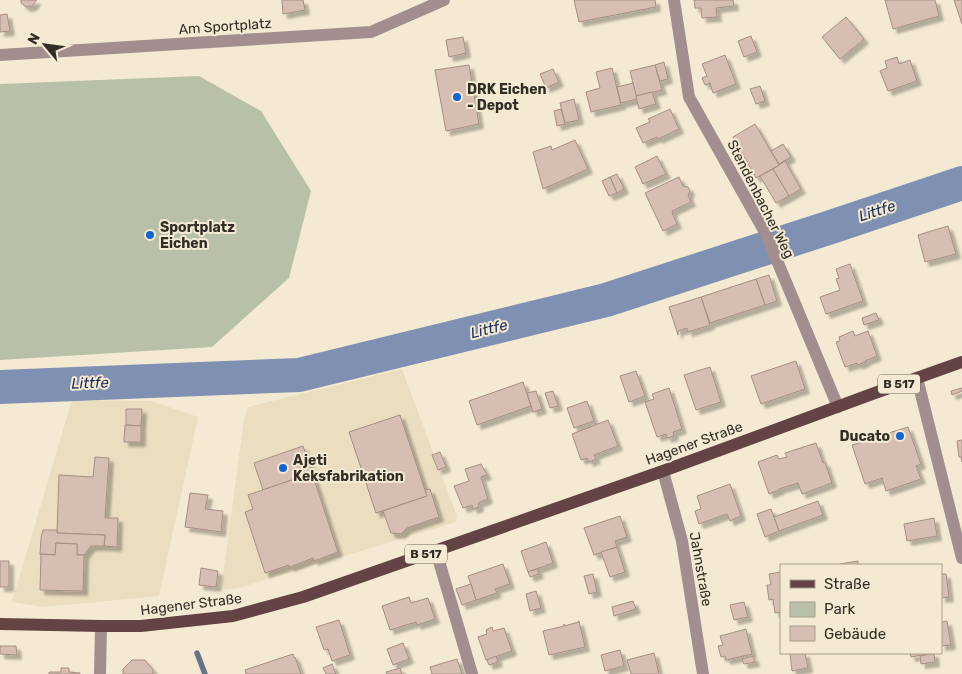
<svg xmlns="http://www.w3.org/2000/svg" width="962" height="674" viewBox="0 0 962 674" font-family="Rubik,sans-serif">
  <defs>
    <filter id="shadow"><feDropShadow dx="4.5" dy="4.5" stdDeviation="1" flood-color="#0004"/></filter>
  </defs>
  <rect width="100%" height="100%" fill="#f4ead3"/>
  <g fill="#eaddc0">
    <polygon points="402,369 457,516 456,522 239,588 221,590 244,420 248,407"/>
    <polygon points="72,400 151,401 198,417 159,596 45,607 12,602"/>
  </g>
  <polygon fill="#b9c0a8" points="199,76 261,111 311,191 289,278 212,347 0,360 0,84"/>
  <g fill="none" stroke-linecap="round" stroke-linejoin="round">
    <polyline stroke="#697388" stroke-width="5.5" points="197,653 205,674"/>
    <polyline stroke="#8090b2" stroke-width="34" points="0,387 299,375 606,300 831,227 962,183"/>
  </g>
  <g fill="#d6beb2" stroke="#a58e83" filter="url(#shadow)">
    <polygon points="21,0 36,0 36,1 32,6 26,7 21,3"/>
    <polygon points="282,0 303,0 305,10 283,14"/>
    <polygon points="574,0 655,0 656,7 579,22"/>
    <polygon points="694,0 733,0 734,6 716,8 717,17 702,18 701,8 695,8"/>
    <polygon points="885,0 935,0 939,16 893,29"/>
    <polygon points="954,0 962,0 962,24"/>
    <polygon points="7,14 10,31 0,32 0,15"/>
    <polygon points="846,17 864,39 840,59 822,37"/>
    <polygon points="751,36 757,52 744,57 738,41"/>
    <polygon points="463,37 466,53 449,57 446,40"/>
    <polygon points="725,55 736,84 713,93 710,83 705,85 702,78 707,76 702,64"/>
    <polygon points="897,57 899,64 910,60 917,81 888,91 880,71 887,68 885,61"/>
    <polygon points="664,62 668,79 660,81 655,65"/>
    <polygon points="469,65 479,124 446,131 435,70"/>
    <polygon points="655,65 662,90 636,96 630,71"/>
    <polygon points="612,68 621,105 591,112 586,92 600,88 596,72"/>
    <polygon points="553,69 559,82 546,88 540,74"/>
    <polygon points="633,83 637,99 621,103 617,87"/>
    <polygon points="760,86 765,101 756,104 750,89"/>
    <polygon points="652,92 656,104 639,109 636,96"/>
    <polygon points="574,99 579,120 565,123 560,103"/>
    <polygon points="561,109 565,124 557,126 554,111"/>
    <polygon points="670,109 679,129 658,139 657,137 643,143 636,128 650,122 648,119"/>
    <polygon points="755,124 779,165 756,178 733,137"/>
    <polygon points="575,140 588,169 543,189 533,152 551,146 552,150"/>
    <polygon points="783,144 791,157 779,164 771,151"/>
    <polygon points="657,156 666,174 643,184 635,167"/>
    <polygon points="785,161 801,189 789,196 773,169"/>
    <polygon points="773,169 789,196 776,203 760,176"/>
    <polygon points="617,174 624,189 617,193 610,177"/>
    <polygon points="610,177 617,193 609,196 602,181"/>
    <polygon points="679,177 683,186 688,187 690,191 688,195 691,202 672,211 673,213 672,213 677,224 663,231 645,193"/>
    <polygon points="948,226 956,254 925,262 918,235"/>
    <polygon points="850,264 863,301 826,314 820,297 840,290 836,279 839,278 836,269"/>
    <polygon points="769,275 777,301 765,305 756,279"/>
    <polygon points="756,279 765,305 710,323 701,297"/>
    <polygon points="701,297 710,325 688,332 687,328 678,331 678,335 669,307"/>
    <polygon points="876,313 879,320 864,325 862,318"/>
    <polygon points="853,331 855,336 868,331 877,356 865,361 865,362 858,365 857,363 845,367 836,342 840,341 839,337"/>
    <polygon points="796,361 805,389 761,404 751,376"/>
    <polygon points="710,367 721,402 696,410 684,375"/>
    <polygon points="636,371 645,396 629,402 620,376"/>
    <polygon points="523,382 531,406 477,425 469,401"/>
    <polygon points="669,388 682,429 673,432 674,436 667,438 666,434 657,437 645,402 654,399 652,394"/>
    <polygon points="962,388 962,391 952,395 951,391"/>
    <polygon points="536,391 542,409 533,412 527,393"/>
    <polygon points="553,391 558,406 550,408 545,393"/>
    <polygon points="587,401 594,421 574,428 567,408"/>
    <polygon points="126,409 142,409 141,426 126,425"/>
    <polygon points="400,415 427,496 376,513 349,432"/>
    <polygon points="608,420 618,446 594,455 596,459 589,462 587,458 581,460 572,434"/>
    <polygon points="125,425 141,426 141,442 124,442"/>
    <polygon points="908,427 921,464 916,466 921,479 886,491 882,478 865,484 852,445 873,439 875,434 879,436"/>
    <polygon points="962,440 962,462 961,457 959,457 957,441"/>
    <polygon points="816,443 823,463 825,462 832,483 802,494 798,483 779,489 779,490 769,494 758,462 777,455 779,459 787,457 785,453"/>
    <polygon points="303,446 312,473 263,490 254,463"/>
    <polygon points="440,452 446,467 438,470 432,455"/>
    <polygon points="95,457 109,458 105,518 118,518 117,547 104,546 105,535 57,533 59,475 93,477"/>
    <polygon points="481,464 487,475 481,477 488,499 478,503 479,507 473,509 472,505 463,508 454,486 469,481 465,469"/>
    <polygon points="312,473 338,552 314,561 313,558 290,567 289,565 265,573 245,512 253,509 248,495"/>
    <polygon points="730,484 741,516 730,521 727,514 699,524 695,511 701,509 697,496"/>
    <polygon points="430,489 439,517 407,528 401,534 391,533 383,511 427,496 425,490"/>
    <polygon points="190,493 208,495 205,509 223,511 221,532 185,527"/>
    <polygon points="818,501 823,515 779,531 774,517"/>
    <polygon points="771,509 779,531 765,537 757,514"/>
    <polygon points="620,516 627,537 615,541 617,547 594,555 584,528"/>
    <polygon points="934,518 937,536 907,541 904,524"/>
    <polygon points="43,530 57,530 57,533 105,535 104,546 91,546 84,555 77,555 77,544 56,543 55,555 41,554 40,555 41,538"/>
    <polygon points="546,542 553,563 528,572 521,551"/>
    <polygon points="56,543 77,544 77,555 84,555 83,591 40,590 41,554 55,555"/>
    <polygon points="617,547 625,572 610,577 601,552"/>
    <rect x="0" y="561" width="9" height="26"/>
    <polygon points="858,561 858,565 840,565 840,564"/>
    <polygon points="503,564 510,584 495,589 497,593 476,600 468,576"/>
    <polygon points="201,568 218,571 216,587 199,585"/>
    <polygon points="537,569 539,574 530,577 528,572"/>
    <polygon points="781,572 781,612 775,613 773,599 769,600 767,585 771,585 769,574"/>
    <polygon points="593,574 597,592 589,594 584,576"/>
    <polygon points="941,574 946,574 949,597 941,598"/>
    <polygon points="471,584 476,600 462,605 456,589"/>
    <polygon points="536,591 541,608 530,611 526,594"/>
    <polygon points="409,597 411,603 428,598 435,619 417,625 416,622 390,630 382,606"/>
    <polygon points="633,601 636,609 614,616 612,607"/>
    <polygon points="744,602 748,617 734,620 730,605"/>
    <polygon points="339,620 350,655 332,661 328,649 324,650 316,627"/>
    <polygon points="578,621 579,621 585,647 549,655 543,631 564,626 564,624 564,626 579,622"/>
    <polygon points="947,621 951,645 941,646 941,622"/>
    <polygon points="492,627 493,631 504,628 512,651 486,660 478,637 487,634 486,630"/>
    <polygon points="746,629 752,654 726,660 725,656 721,657 718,646 723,645 720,636"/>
    <polygon points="403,643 409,659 393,665 387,649"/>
    <polygon points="0,646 16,646 17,655 0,654"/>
    <polygon points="620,650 624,666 605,671 601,655"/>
    <polygon points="654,653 659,674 631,674 627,660"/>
    <polygon points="799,653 805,653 808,668 792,671 790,654"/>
    <polygon points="910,653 934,653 911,657"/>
    <polygon points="934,653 935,662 921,664 920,656"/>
    <polygon points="293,654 294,658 295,657 301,674 246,674 245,670"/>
    <polygon points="496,656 498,662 489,665 487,660"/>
    <polygon points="753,656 755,662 744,664 742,659"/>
    <polygon points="457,659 462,674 432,674 430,667"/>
    <polygon points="132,660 145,660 153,670 153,674 123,674 123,669"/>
    <polygon points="332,664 336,674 326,674 323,668"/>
    <polygon points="61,668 69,668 69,672 80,673 80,674 49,674 49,672 61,672"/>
    <polygon points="400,668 402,674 387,674 386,672"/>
  </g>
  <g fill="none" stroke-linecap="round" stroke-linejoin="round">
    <g stroke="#a28e8f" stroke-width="12">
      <polyline points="674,0 689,97 766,234 838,407"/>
      <polyline points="0,55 371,32 444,0"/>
      <polyline points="917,378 962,558"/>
      <polyline points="663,471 682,541 703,674"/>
      <polyline points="436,551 472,674"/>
      <polyline points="100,674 101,626"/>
    </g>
    <polyline stroke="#644345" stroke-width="12" points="0,624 101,626 141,626 233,616 303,597 663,471 872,394 962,362"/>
  </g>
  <g fill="#1664ce" stroke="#f4ead3" stroke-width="2">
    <circle cx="457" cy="97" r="5"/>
    <circle cx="150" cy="235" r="5"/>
    <circle cx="900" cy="436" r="5"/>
    <circle cx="283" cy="468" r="5"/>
  </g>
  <g text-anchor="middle" stroke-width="4" stroke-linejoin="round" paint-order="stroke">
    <g fill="#f4ead3" stroke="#6c665a" stroke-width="1">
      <rect x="878" y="374.5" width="42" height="19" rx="4"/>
      <rect x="405" y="544.5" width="42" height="19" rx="4"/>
    </g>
    <g font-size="12" font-weight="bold" fill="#322e26">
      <text x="899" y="388">B 517</text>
      <text x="426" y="558">B 517</text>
    </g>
    <g font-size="14" fill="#322e26" stroke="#f4ead3">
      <text transform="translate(225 26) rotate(-4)" y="5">Am Sportplatz</text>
      <text transform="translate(761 199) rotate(63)" y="5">Stendenbacher Weg</text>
      <text transform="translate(694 443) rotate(-20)" y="5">Hagener Straße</text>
      <text transform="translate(701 569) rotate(80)" y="5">Jahnstraße</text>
      <text transform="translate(191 604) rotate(-7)" y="5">Hagener Straße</text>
    </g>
    <g font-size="14" font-weight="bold" fill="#322e26" stroke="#f4ead3" text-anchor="start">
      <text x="467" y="94">DRK Eichen<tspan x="467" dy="16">- Depot</tspan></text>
      <text x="160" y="232">Sportplatz<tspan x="160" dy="16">Eichen</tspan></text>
      <text x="890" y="441" text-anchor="end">Ducato</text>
      <text x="293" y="465">Ajeti<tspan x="293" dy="16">Keksfabrikation</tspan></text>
    </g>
    <g font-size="15" font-style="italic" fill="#172b57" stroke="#f4ead3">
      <text transform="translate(877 211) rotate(-18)" y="5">Littfe</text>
      <text transform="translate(489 329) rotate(-14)" y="5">Littfe</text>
      <text transform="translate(90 383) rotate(-2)" y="5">Littfe</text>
    </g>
  </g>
  <rect x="780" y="564" width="162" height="90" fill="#f4ead3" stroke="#a69f8e"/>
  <rect x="790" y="580" width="25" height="8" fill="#644345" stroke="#a69f8e"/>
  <text x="824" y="589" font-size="15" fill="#322e26">Straße</text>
  <rect x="790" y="602" width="25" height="15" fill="#b9c0a8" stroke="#a69f8e"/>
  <text x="824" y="614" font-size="15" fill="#322e26">Park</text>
  <rect x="790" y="626" width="25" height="15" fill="#d6beb2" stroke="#a69f8e"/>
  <text x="824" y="639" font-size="15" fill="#322e26">Gebäude</text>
  <g transform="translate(45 45) rotate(299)" stroke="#f4ead3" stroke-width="4" paint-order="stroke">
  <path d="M0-4L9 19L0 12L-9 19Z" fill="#322e26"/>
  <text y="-8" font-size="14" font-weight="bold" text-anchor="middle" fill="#322e26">N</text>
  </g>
</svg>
